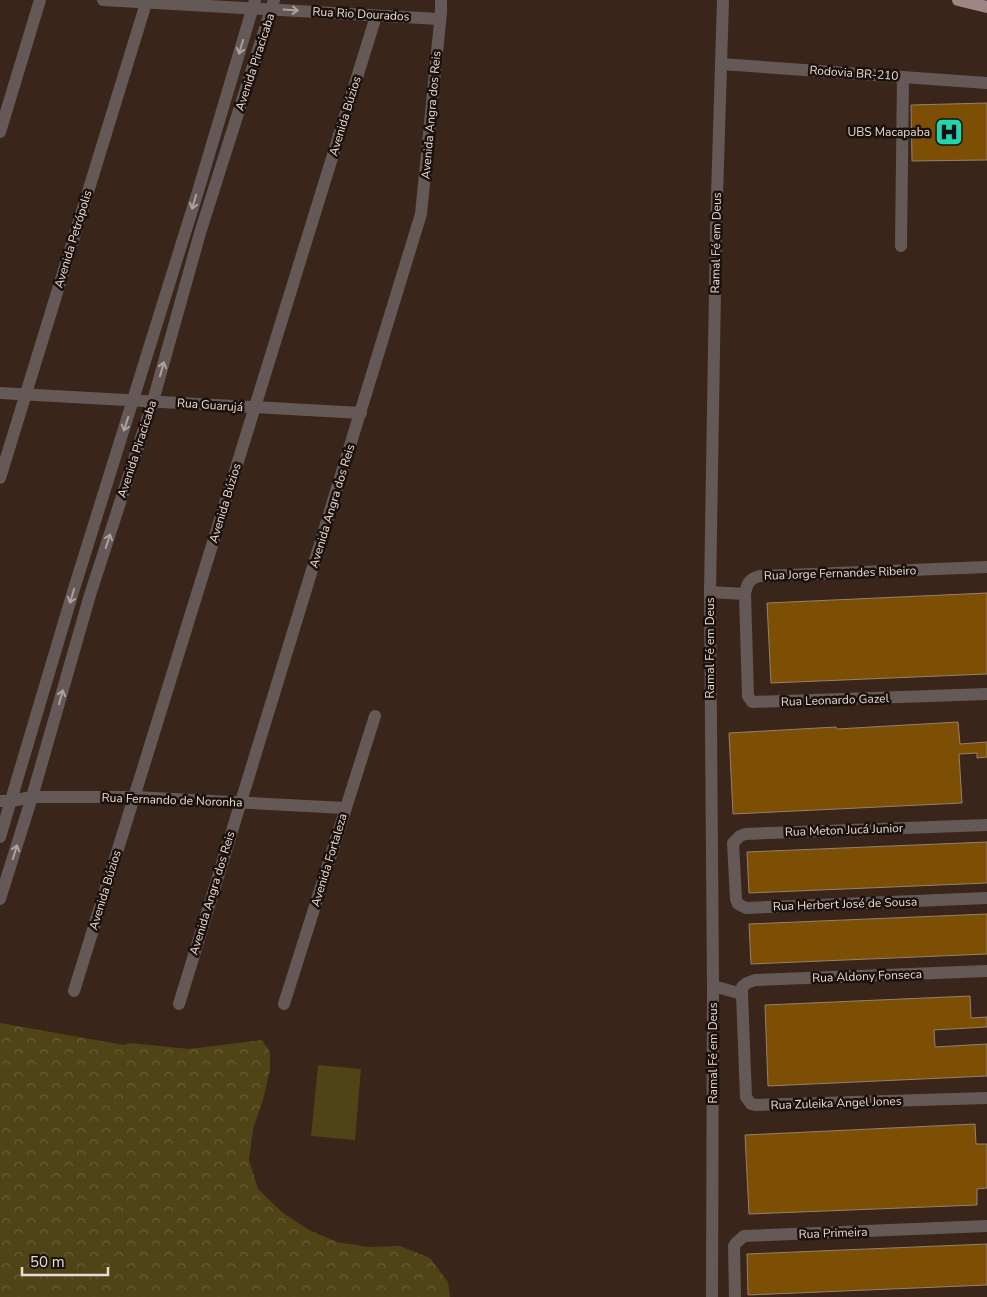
<svg xmlns="http://www.w3.org/2000/svg" width="987" height="1297" viewBox="0 0 987 1297" font-family="'Nunito Sans',sans-serif">
  <defs>
    <pattern id="forest-crowns" width="20" height="18" patternUnits="userSpaceOnUse" patternTransform="scale(1.25)"><rect width="20" height="18" fill="#4e4416"/><path d="M2 6a3 3 0 1 1 6 0M12 15a3 3 0 1 1 6 0" fill="none" stroke="#685e37"/></pattern>
  </defs>
  <rect width="100%" height="100%" fill="#3a251b"/>
  <polygon fill="#4e4416" points="318,1065 361,1069 355,1140 311,1136"/>
  <polygon fill="url(#forest-crowns)" points="0,1023 124,1045 130,1043 189,1049 262,1040 270,1052 270,1070 263,1100 253,1129 249,1160 258,1189 283,1213 309,1230 337,1242 368,1247 400,1246 430,1258 448,1282 450,1297 0,1297"/>
  <g fill="#7d4f05" stroke="#93816d">
    <polygon points="987,103 987,160 912,161 911,105"/>
    <polygon points="987,593 987,674 771,683 767,603"/>
    <polygon points="958,722 960,744 987,742 987,757 977,758 977,753 959,754 962,803 733,814 729,733 836,727 837,729"/>
    <polygon points="987,842 987,883 749,893 747,852"/>
    <polygon points="987,914 987,954 751,964 749,924"/>
    <polygon points="970,996 971,1018 987,1017 987,1027 934,1030 935,1047 987,1044 987,1076 768,1086 765,1005"/>
    <polygon points="975,1124 976,1144 987,1144 987,1188 977,1189 977,1205 749,1214 745,1135"/>
    <polygon points="987,1244 987,1285 748,1295 747,1254"/>
  </g>
  <g fill="none" stroke-linecap="round" stroke-linejoin="round">
    <g stroke="#655958" stroke-width="12">
      <polyline points="103,0 439,19"/>
      <polyline points="721,64 987,83"/>
      <polyline points="0,132 40,0"/>
      <polyline points="901,246 903,77"/>
      <polyline points="0,393 361,413"/>
      <polyline points="0,478 147,0"/>
      <path d="M987 567 760 576C749 579 747 583 745 594L748 696 752 702 987 694"/>
      <polyline points="710,592 745,594"/>
      <polyline points="0,801 11,801 32,797 134,797 345,808"/>
      <polyline points="987,825 745,834 740,836 733,843 736,899 738,904 746,908 987,898"/>
      <polyline points="0,837 73,592 199,188 255,0"/>
      <polyline points="0,899 32,797 90,595 153,401 200,233 274,0"/>
      <polyline points="987,971 755,980 747,983 742,987 742,994 746,1097 751,1104 757,1105 987,1098"/>
      <polyline points="713,986 742,994"/>
      <polyline points="74,991 376,16"/>
      <polyline points="179,1004 421,214 441,12 441,0"/>
      <polyline points="284,1004 375,716"/>
      <polyline points="712,1297 713,986 710,592 716,229 723,0"/>
      <polyline points="735,1297 734,1246 736,1243 744,1236 987,1226"/>
    </g>
    <polyline stroke="#9f8685" stroke-width="12" points="958,0 987,7"/>
  </g>
  <defs><path id="oneway-shaft" d="M-6 0H5M1.5-3L5.5 0L1.5 3" fill="none" stroke-width="1.6" stroke-linecap="round" stroke-linejoin="round" transform="scale(1.25)"/></defs>
  <g stroke="#aea09c">
    <use href="#oneway-shaft" transform="translate(291 10) rotate(4)"/>
    <use href="#oneway-shaft" transform="translate(241 47) rotate(107)"/>
    <use href="#oneway-shaft" transform="translate(194 202) rotate(107)"/>
    <use href="#oneway-shaft" transform="translate(162 369) rotate(-74)"/>
    <use href="#oneway-shaft" transform="translate(126 424) rotate(108)"/>
    <use href="#oneway-shaft" transform="translate(108 541) rotate(-72)"/>
    <use href="#oneway-shaft" transform="translate(72 596) rotate(107)"/>
    <use href="#oneway-shaft" transform="translate(61 697) rotate(-74)"/>
    <use href="#oneway-shaft" transform="translate(15 852) rotate(-73)"/>
  </g>
  <defs>
    <g id="hospital-square" transform="scale(1.4375)"><rect x="-9" y="-9" width="18" height="18" rx="4" fill="#20d5b0" stroke="#1a110c"/><path d="M-5-5h3v3.5h4V-5h3V5h-3V1.5h-4V5h-3Z" fill="#111"/></g>
  </defs>
  <g fill-rule="evenodd">
    <use href="#hospital-square" x="949" y="132"/>
  </g>
  <g text-anchor="middle" stroke-width="5" stroke-linejoin="round" paint-order="stroke">
    <g font-size="12" fill="#e9dbd4" stroke="#1a110c">
      <text transform="translate(361 14) rotate(3)" y="4">Rua Rio Dourados</text>
      <text transform="translate(255 62) rotate(-72)" y="4">Avenida Piracicaba</text>
      <text transform="translate(854 73) rotate(4)" y="4">Rodovia BR-210</text>
      <text transform="translate(431 115) rotate(-85)" y="4">Avenida Angra dos Reis</text>
      <text transform="translate(345 116) rotate(-73)" y="4">Avenida Búzios</text>
      <text transform="translate(73 239) rotate(-73)" y="4">Avenida Petrópolis</text>
      <text transform="translate(716 243) rotate(-89)" y="4">Ramal Fé em Deus</text>
      <text transform="translate(210 405) rotate(4)" y="4">Rua Guarujá</text>
      <text transform="translate(137 449) rotate(-72)" y="4">Avenida Piracicaba</text>
      <text transform="translate(225 503) rotate(-73)" y="4">Avenida Búzios</text>
      <text transform="translate(332 506) rotate(-73)" y="4">Avenida Angra dos Reis</text>
      <text transform="translate(840 573) rotate(-2)" y="4">Rua Jorge Fernandes Ribeiro</text>
      <text transform="translate(710 648) rotate(-90)" y="4">Ramal Fé em Deus</text>
      <text transform="translate(835 700) rotate(-2)" y="4">Rua Leonardo Gazel</text>
      <text transform="translate(172 800) rotate(2)" y="4">Rua Fernando de Noronha</text>
      <text transform="translate(844 830) rotate(-2)" y="4">Rua Meton Jucá Junior</text>
      <text transform="translate(329 860) rotate(-73)" y="4">Avenida Fortaleza</text>
      <text transform="translate(105 890) rotate(-73)" y="4">Avenida Búzios</text>
      <text transform="translate(212 893) rotate(-73)" y="4">Avenida Angra dos Reis</text>
      <text transform="translate(845 904) rotate(-2)" y="4">Rua Herbert José de Sousa</text>
      <text transform="translate(867 976) rotate(-2)" y="4">Rua Aldony Fonseca</text>
      <text transform="translate(713 1053) rotate(-90)" y="4">Ramal Fé em Deus</text>
      <text transform="translate(836 1103) rotate(-2)" y="4">Rua Zuleika Angel Jones</text>
      <text transform="translate(833 1233) rotate(-2)" y="4">Rua Primeira</text>
    </g>
    <g font-size="12" fill="#e9dbd4" stroke="#1a110c" text-anchor="end">
      <text x="930" y="136">UBS Macapaba</text>
    </g>
  </g>
  <path d="M22 1267v8h86v-8" fill="none" stroke="#e9dbd4" stroke-width="2.5"/>
  <text x="30" y="1267" font-size="15" fill="#e9dbd4" stroke="#1a110c" stroke-width="4" paint-order="stroke">50 m</text>
</svg>
